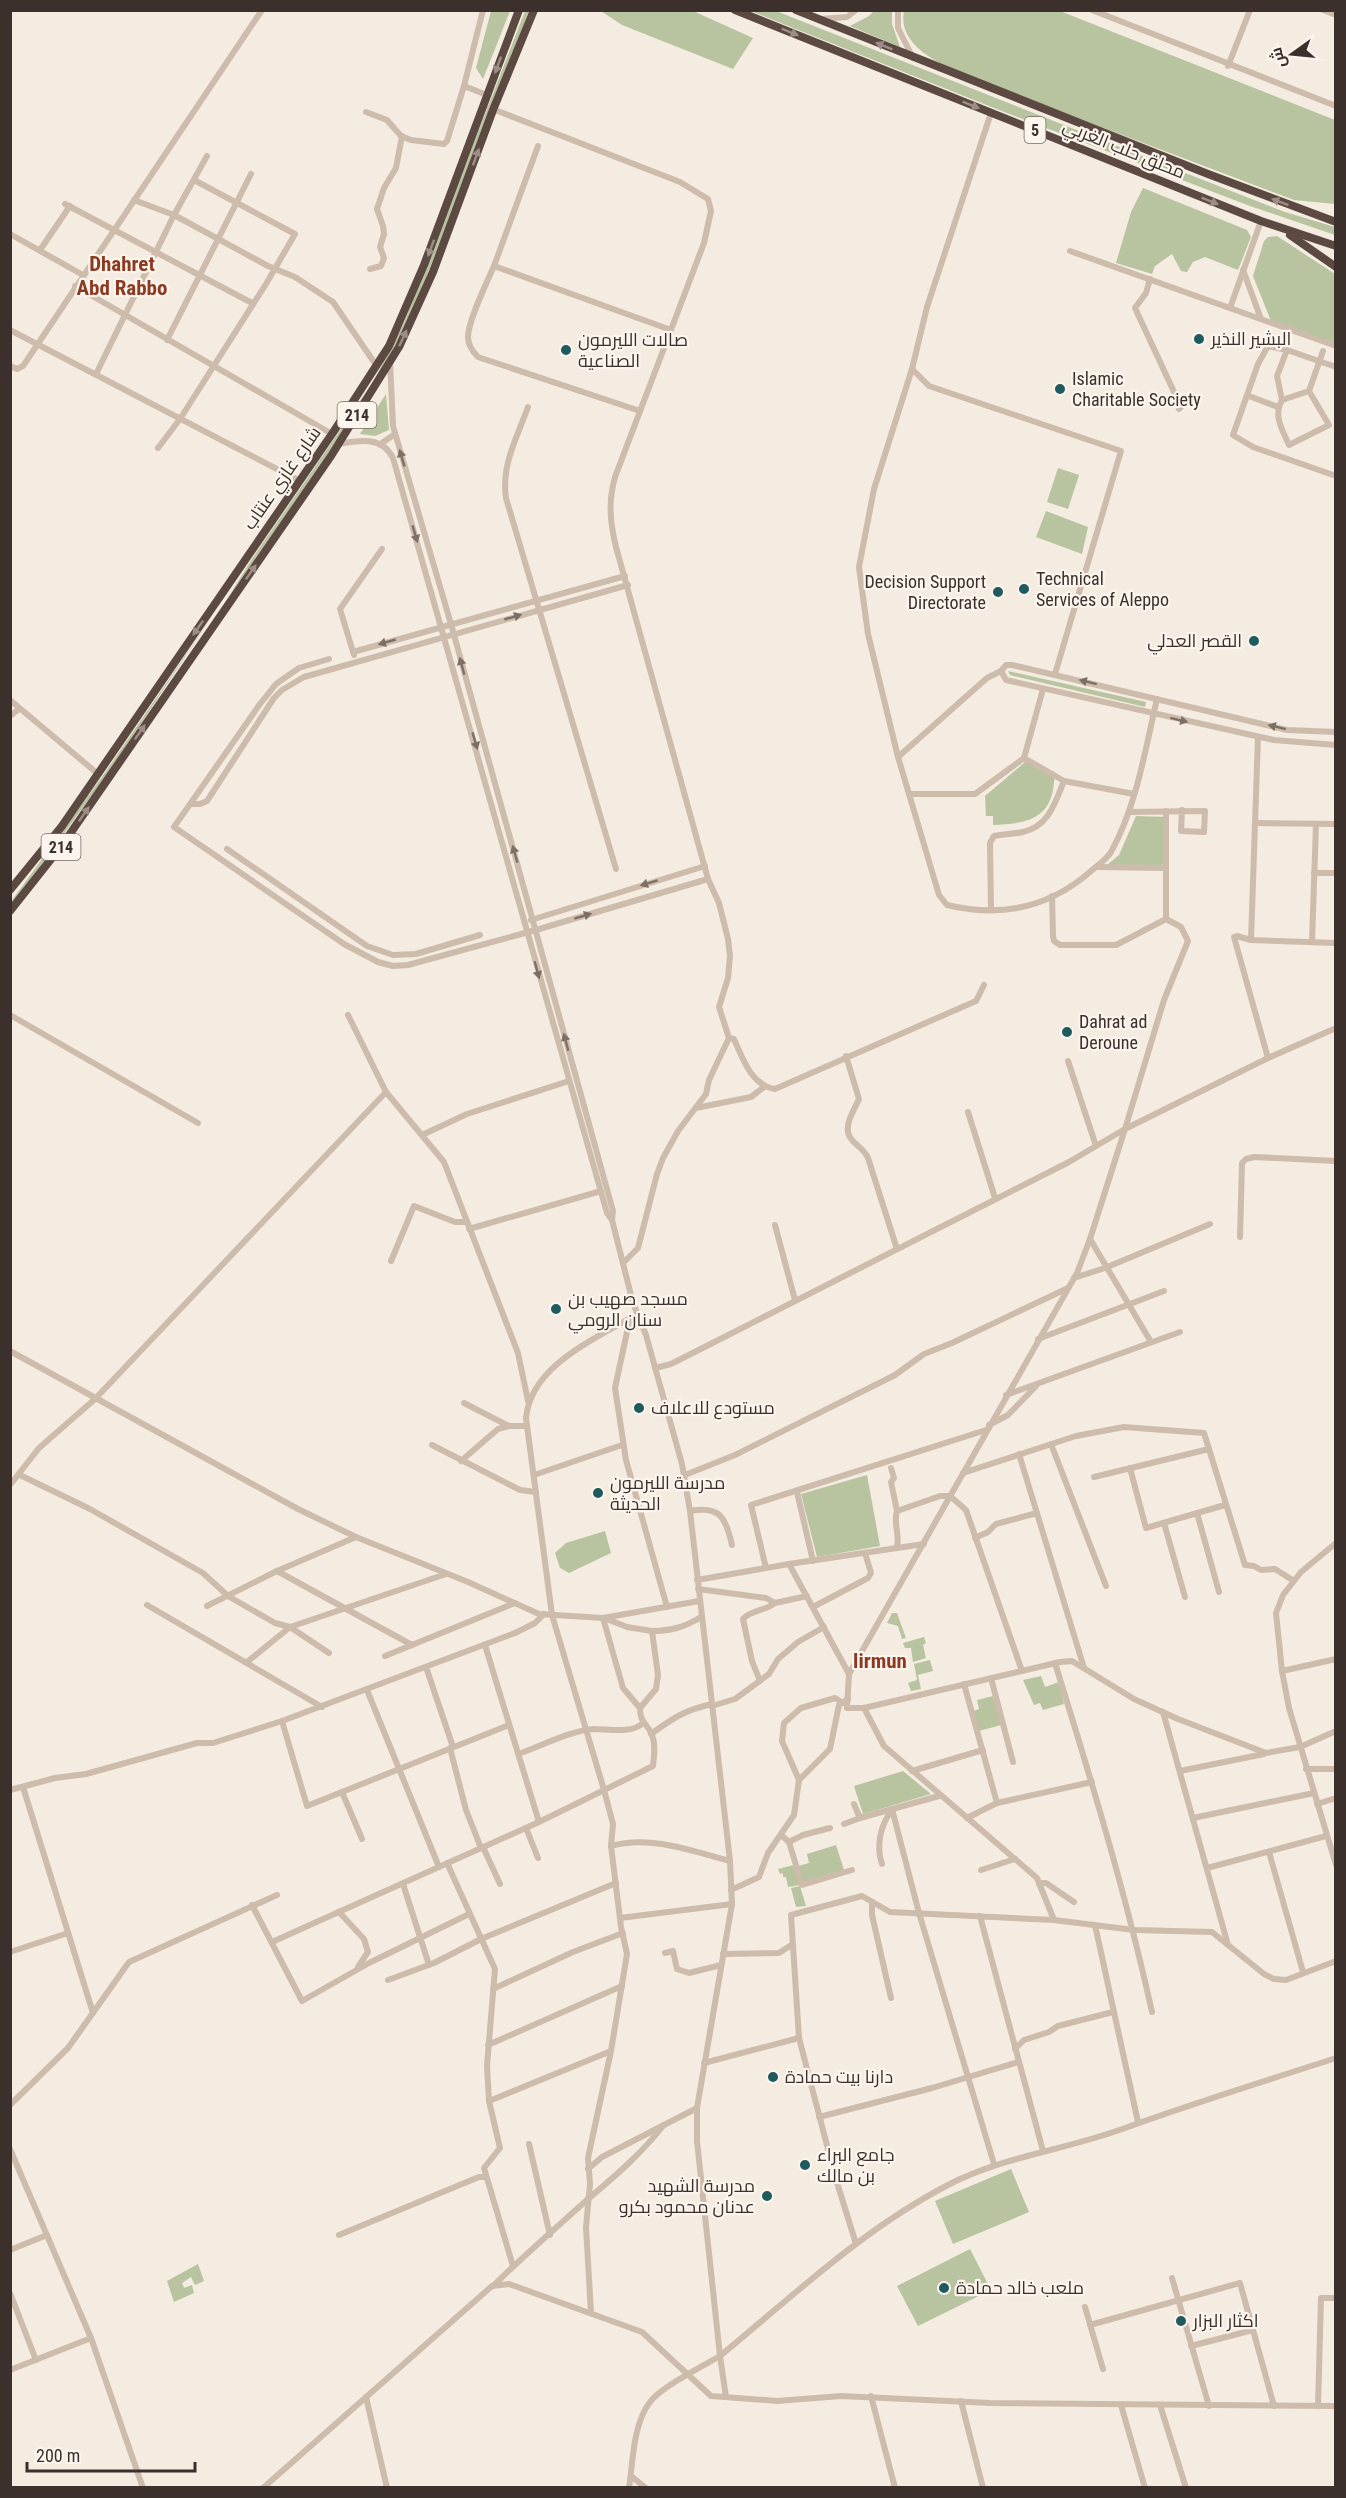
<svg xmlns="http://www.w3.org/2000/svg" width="1346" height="2498" viewBox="0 0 1346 2498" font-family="'Roboto Condensed',Cairo,sans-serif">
  <rect width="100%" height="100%" fill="#f4ebe1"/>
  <g fill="#b8c4a0">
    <path d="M904 10 1060 11 1335 120V204L1294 200 964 75C938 62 897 46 904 10Z"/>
    <polygon points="491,11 510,11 483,79 476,68"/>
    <polygon points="525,11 529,11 446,228 406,327 380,373 340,436 227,599 252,559 373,382 404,323"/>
    <polygon points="601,11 693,11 753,38 733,69 622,25"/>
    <polygon points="751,11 776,11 1170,167 1285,212 1335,227 1335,235 1250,206 994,108"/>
    <polygon points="874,11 892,11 892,24 900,47 850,26 869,16"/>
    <polygon points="1143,188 1247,230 1251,237 1238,270 1205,257 1193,262 1187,272 1181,271 1172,254 1155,266 1152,274 1116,263 1131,212"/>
    <polygon points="1277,236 1335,274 1335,343 1271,321 1253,276 1264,241 1268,237"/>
    <polygon points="386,394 389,430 375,436 360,434"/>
    <polygon points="1058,468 1079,475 1068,509 1047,502"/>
    <polygon points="1046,511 1088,527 1082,554 1036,537"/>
    <polygon points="209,621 110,770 11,907 10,903 104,774"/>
    <polygon points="1008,671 1146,702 1145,707 1010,675"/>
    <path d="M1025 762 1055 772C1054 780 1054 792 1050 800 1041 823 1014 824 993 825V816H986L985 796Z"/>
    <polygon points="1136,816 1167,817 1166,863 1161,865 1107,865 1119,855"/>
    <polygon points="867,1475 880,1546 817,1557 801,1494"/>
    <polygon points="605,1531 611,1553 569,1573 560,1568 555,1553 566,1543"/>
    <polygon points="892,1613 897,1613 906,1638 902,1639 898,1626 887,1623"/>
    <polygon points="924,1637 926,1643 923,1645 926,1658 913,1662 911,1648 905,1648 903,1643"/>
    <polygon points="930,1660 933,1671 918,1675 921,1689 911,1691 908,1683 917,1680 914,1664"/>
    <polygon points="1041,1676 1045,1687 1059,1682 1064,1704 1043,1710 1040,1703 1034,1705 1023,1680"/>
    <polygon points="993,1696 1001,1725 979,1731 974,1711 979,1709 977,1700"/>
    <polygon points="903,1771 931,1794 863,1814 854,1786"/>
    <polygon points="836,1845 844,1870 803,1883 798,1866 809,1863 807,1854"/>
    <polygon points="794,1865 800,1885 788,1887 786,1877 783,1877 783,1873 780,1874 778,1869"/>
    <polygon points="800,1886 806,1906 796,1907 791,1888"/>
    <polygon points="1011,2169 1029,2212 953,2244 935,2201"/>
    <polygon points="970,2249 991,2290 918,2326 897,2286"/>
    <polygon points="198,2264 204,2281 195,2285 191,2277 182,2283 184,2288 192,2285 194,2293 174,2302 167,2281"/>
  </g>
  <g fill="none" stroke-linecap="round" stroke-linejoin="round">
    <g stroke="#cdbbac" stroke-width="6">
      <polyline points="898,10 898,28 913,58"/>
      <polyline points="1092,10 1336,106"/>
      <polyline points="1323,10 1336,15"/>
      <polyline points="820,19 847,17 856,10"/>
      <polyline points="1228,66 1250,10"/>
      <polyline points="464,86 483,10"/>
      <path d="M490 108 680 182 708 199 711 211 704 243 615 477C608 502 610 522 616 547L708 879 719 903 728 939 730 956 728 978 719 1007 729 1038 709 1080 706 1094 678 1131 663 1158 657 1174 638 1248 623 1263"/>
      <polyline points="366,112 387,120 401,136 411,140 444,144 447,141 464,86 487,95"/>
      <polyline points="991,113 927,307 912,369 874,489 859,567 868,634 898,757 987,678 1001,671"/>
      <polyline points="134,200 174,215 268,266 295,277 333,302 376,365"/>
      <polyline points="65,204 252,303"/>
      <polyline points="10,234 83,275"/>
      <polyline points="40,250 70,206"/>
      <polyline points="1070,251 1336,346"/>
      <polyline points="494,266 538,146"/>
      <polyline points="370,269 381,266 384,258 380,247 384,234 383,226 377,209 384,188 396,168 402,136"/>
      <polyline points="1243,270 1261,319"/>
      <polyline points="1150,279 1146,293 1135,308 1181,407 1179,409"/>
      <polyline points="75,286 332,434"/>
      <polyline points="1230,308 1261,221"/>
      <polyline points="10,330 300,481"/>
      <polyline points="167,340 251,174"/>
      <path d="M390 361 393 426 451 624 613 1211 612 1220 633 1303 646 1335 682 1464 690 1511 730 1861 732 1904 697 2108V2141L720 2356C703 2366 661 2387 650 2402 633 2424 633 2461 629 2488"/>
      <polyline points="10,366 17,369 23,366 262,10"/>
      <polyline points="1336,367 1287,350 1268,346 1258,364 1233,435 1253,447 1336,476"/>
      <polyline points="912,369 929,386 1121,451 1055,674"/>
      <polyline points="96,374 174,215 207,156"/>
      <path d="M1309 391 1329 425 1289 445C1282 429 1273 416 1282 400Z"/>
      <polyline points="1309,391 1323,351"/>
      <polyline points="1249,396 1278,407"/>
      <polyline points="1282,400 1277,376 1287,350"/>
      <path d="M528 407C517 437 501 466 506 498L616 869"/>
      <path d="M640 411 478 357C473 352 468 345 468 337 468 321 487 282 494 266L671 330"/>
      <polyline points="382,443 395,434"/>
      <path d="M338 444C360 440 382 436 393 458L607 1213 612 1220"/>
      <polyline points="158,448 180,419 266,284 295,234 194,180"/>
      <polyline points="353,652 625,576"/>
      <polyline points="354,655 340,609 382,549"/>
      <polyline points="329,659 299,668 276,684 260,704 174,827 344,944 378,962 393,966 408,965 536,930 708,879"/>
      <polyline points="10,700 98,774"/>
      <polyline points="10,716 19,709"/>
      <polyline points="1336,732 1287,730 1012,665 1006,665 1001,671 1006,680 1274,740 1336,745"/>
      <polyline points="1258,737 1251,940 1336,943"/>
      <path d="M898 757 939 895 947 905C1001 918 1049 908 1091 871 1098 865 1107 859 1111 852 1137 805 1145 750 1157 699"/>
      <polyline points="1024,758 1043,689"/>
      <polyline points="909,794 975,794 1024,758 1064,781"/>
      <polyline points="191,804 200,804 207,801 274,698 282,690 304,677 628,585"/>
      <polyline points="1130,812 1205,811 1204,832 1181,831 1182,810"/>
      <polyline points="1255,823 1336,824"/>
      <polyline points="227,849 367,946 393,955 416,954 480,935"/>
      <polyline points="1096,867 1166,868"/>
      <polyline points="1314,873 1336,873"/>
      <path d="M991 910 990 843 994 836C1004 834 1014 834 1023 832 1049 826 1055 803 1064 781L1134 794"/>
      <polyline points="1166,919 1166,811"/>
      <polyline points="531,920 705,866"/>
      <polyline points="1251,940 1237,936 1234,937 1268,1058"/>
      <polyline points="1312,942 1316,824"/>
      <polyline points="10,1015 198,1123"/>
      <polyline points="348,1015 386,1092 444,1162 518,1353 528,1401"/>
      <path d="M729 1038 734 1039C743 1059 751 1085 775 1089L976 1001 984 985"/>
      <path d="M846 1056 859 1099C854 1111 841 1128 852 1140 858 1147 864 1149 868 1158L897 1249"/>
      <polyline points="1068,1061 1096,1146"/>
      <polyline points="696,1108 751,1097 764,1087"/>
      <polyline points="968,1112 995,1198"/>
      <polyline points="422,1135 467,1114 569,1081"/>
      <polyline points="775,1225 795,1300"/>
      <polyline points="469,1229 601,1191"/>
      <polyline points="1240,1237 1242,1163 1246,1159 1254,1157 1336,1161"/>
      <polyline points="1090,1239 1151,1342"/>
      <polyline points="391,1261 414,1206 455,1222 466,1222"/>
      <polyline points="1074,1278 1105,1268 1210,1224"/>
      <polyline points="630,1318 615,1388 626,1460 667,1607"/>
      <polyline points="1038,1339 1164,1291"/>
      <polyline points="10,1351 298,1509 356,1537 468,1582 539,1614 603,1618 699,1601"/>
      <polyline points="655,1368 671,1364 1069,1162 1125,1129 1164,1000 1188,941 1181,927 1166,919 1116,945 1060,945 1054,941 1053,936 1052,896"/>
      <polyline points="1006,1395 1180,1332"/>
      <polyline points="464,1403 509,1426 526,1426"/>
      <polyline points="989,1425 1008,1415 1036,1386"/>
      <polyline points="1051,1444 1106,1586"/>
      <polyline points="432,1445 520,1490 536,1492"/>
      <polyline points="1019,1454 1084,1668"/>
      <polyline points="461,1461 498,1429 509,1426"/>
      <polyline points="891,1468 894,1478 891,1482 897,1511"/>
      <polyline points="1130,1468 1146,1528 1225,1505"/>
      <polyline points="963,1473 1076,1436 1124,1427 1204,1433 1245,1565 1254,1566 1261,1570 1275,1569 1294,1581"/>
      <polyline points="20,1475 90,1509 203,1573 228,1596 275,1623 290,1627 329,1653"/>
      <polyline points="534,1475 622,1445"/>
      <polyline points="685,1475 735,1455 895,1375 924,1354 952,1343 1068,1288"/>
      <polyline points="1094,1477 1209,1449"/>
      <polyline points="10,1485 39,1448 95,1399 386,1092"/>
      <polyline points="797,1492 813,1561"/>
      <path d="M690 1511C720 1505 726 1518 732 1545"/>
      <polyline points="1197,1513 1219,1592"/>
      <polyline points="1164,1523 1185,1597"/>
      <polyline points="975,1538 988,1532 996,1524 1037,1513"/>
      <polyline points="1336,1543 1301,1572 1283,1595 1276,1613 1282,1671 1289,1708 1336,1865"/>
      <path d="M897 1548C900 1535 893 1522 897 1511L940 1496H950L966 1510 1022 1671"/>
      <polyline points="789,1564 924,1544"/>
      <polyline points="766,1568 751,1505 986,1430"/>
      <polyline points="277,1571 412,1645"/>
      <polyline points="697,1580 789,1564 849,1674 847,1708 864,1708 1060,1662 1072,1661 1134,1699 1178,1719 1266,1753 1300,1747 1336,1731"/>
      <polyline points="698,1589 766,1598 775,1603 807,1596"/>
      <polyline points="147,1605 322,1707"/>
      <polyline points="207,1606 277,1571 356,1537"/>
      <polyline points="813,1607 868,1578 871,1573 865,1553"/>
      <polyline points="604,1618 627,1627 652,1631 658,1675 656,1689 640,1708"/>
      <path d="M652 1631C671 1631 685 1627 701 1617"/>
      <polyline points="485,1645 539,1822"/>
      <polyline points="385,1656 515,1603"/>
      <polyline points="247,1662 290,1627 446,1574"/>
      <path d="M1055 1663C1091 1779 1126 1894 1152 2012"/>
      <polyline points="426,1667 453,1747"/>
      <polyline points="1282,1671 1336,1659"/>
      <polyline points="849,1674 1077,1273 1090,1239 1125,1129 1268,1058 1336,1028"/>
      <polyline points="991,1678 1013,1762"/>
      <path d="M760 1681 752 1661 743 1619C751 1610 765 1611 775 1603"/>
      <polyline points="964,1684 997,1803"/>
      <polyline points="367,1690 439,1867"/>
      <polyline points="712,1706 735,1699 769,1674 778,1659 798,1642 824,1627"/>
      <polyline points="864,1708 884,1746 1037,1878 1054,1920 1134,1930 1212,1932 1264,1974 1274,1979 1286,1980 1336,1961"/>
      <polyline points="1163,1712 1228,1945"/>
      <polyline points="282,1721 307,1806 509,1725"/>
      <path d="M651 1734C673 1718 685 1710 712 1704"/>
      <polyline points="450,1748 466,1810 481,1848"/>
      <path d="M518 1754C539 1747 572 1730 594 1729 608 1729 632 1734 643 1723"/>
      <polyline points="1306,1769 1336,1769"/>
      <polyline points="912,1771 983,1750"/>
      <polyline points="1180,1771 1264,1754"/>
      <polyline points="799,1780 782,1741 784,1723 801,1708 835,1698 843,1703"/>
      <polyline points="23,1787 93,2013"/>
      <polyline points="10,1790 55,1778 86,1774 197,1743 213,1743 282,1721 515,1633 535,1623 544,1614"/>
      <polyline points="342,1792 362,1839"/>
      <polyline points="854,1804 860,1818 939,1796"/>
      <polyline points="1317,1804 1336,1798"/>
      <polyline points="892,1809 919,1913 994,2164"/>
      <polyline points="967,1818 997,1803 1092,1782"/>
      <polyline points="1193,1818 1314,1793"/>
      <polyline points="844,1824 860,1818"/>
      <polyline points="526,1828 538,1858"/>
      <polyline points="781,1835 789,1842 802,1885 852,1870"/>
      <polyline points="789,1842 803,1835 830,1828"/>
      <path d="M611 1846 613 1824 604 1790 552 1615 526 1418C531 1367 591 1341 630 1318"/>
      <polyline points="483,1847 500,1884"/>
      <polyline points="1269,1852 1303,1972"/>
      <polyline points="447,1863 495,1969 487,2066 489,2101 500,2148 484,2168 513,2266"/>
      <path d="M882 1864C876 1847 880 1825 892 1810"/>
      <polyline points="1207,1868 1326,1836"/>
      <polyline points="981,1870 1015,1859"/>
      <polyline points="1039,1883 1046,1883 1074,1902"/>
      <polyline points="403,1884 429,1965"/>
      <polyline points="731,1890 759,1877 768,1853 794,1815 799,1780 830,1749 839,1705 848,1699"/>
      <polyline points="872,1902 872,1915 891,1998"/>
      <polyline points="252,1905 302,2001 369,1963 469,1914"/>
      <polyline points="339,1912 364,1939 368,1952 358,1967"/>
      <polyline points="980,1916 1043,2151"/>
      <polyline points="620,1918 732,1904"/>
      <polyline points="1095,1925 1138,2122"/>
      <path d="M272 1942 539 1822 653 1766C654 1756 656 1745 652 1735 647 1722 640 1724 640 1708L623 1688 603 1618"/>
      <polyline points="10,1952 68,1933"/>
      <polyline points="665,1953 673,1951 677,1969 689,1973 721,1965"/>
      <polyline points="723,1954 779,1953 793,1944"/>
      <polyline points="388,1980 434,1963 481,1939 616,1883"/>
      <polyline points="493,1989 573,1952 623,1933"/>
      <polyline points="488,2045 622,1986"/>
      <polyline points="1015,2049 1024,2040 1049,2032 1058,2026 1113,2012"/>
      <polyline points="704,2063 799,2038"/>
      <polyline points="489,2101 611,2051"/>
      <polyline points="10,2105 68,2048 129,1962 277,1895"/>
      <polyline points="819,2117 932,2088 1018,2062"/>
      <polyline points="529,2144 550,2235"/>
      <polyline points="10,2149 91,2338 143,2488"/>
      <polyline points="588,2169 602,2157 697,2108"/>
      <polyline points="339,2235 479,2177 486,2177"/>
      <polyline points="856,2244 835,2176 799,2038 791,1915 862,1896 890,1912 1054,1920"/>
      <polyline points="10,2250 47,2235"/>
      <polyline points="1172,2278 1209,2406"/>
      <path d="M493 2286C523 2256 556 2228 588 2199 615 2176 640 2155 663 2126"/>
      <polyline points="10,2293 36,2360"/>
      <polyline points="1085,2307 1103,2369"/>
      <path d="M591 2313 586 2227 590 2184 588 2158 611 2051 627 1954 621 1927 611 1846C651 1835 692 1851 730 1861"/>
      <polyline points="1090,2325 1240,2283 1253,2330"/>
      <polyline points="1191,2346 1253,2330 1274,2406"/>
      <polyline points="10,2370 91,2338"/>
      <polyline points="871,2396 895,2488"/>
      <polyline points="366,2397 387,2488"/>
      <path d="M726 2397 720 2356C793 2296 863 2229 948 2185 1004 2156 1066 2150 1125 2128 1194 2103 1265 2081 1336 2058"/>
      <polyline points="961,2401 983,2488"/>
      <polyline points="1121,2405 1145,2488"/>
      <polyline points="1160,2405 1186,2488"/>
      <polyline points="1318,2406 1321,2298 1336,2298"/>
      <polyline points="631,2476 646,2488"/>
      <polyline points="263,2488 492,2286 509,2284 642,2332 711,2396 777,2401 841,2396 990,2403 1336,2406"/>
    </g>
    <g stroke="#5c4a42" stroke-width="8">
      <polyline points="735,10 1261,221 1336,246"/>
      <polyline points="796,10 1208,174 1336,222"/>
      <polyline points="1290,235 1336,267"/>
      <polyline points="10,890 62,826 334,431 389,346 424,265 519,10"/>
      <polyline points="10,911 63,844 331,456 399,347 433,272 493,110 534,10"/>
    </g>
  </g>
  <defs><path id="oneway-solid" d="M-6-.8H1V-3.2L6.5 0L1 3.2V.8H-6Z" transform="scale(1.5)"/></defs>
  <g fill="#9c8e87">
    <use href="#oneway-solid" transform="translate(790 32) rotate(22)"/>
    <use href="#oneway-solid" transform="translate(884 46) rotate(-158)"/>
    <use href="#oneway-solid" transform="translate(498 65) rotate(110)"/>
    <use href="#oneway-solid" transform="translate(971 105) rotate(22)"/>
    <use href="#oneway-solid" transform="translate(476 157) rotate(-70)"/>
    <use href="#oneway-solid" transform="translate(1210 201) rotate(22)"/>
    <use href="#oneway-solid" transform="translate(1280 202) rotate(-159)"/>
    <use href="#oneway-solid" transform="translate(431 248) rotate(110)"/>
    <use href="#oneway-solid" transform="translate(403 338) rotate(-65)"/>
    <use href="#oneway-solid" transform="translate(251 572) rotate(-55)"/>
    <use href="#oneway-solid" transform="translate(198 628) rotate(125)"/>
    <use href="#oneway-solid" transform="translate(140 732) rotate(-55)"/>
    <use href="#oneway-solid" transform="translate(84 814) rotate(-55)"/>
  </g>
  <g fill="#7d6f65">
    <use href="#oneway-solid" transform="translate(402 458) rotate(-106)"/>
    <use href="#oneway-solid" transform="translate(415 534) rotate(74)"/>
    <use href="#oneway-solid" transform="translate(513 617) rotate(-16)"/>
    <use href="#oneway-solid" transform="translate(387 642) rotate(164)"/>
    <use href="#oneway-solid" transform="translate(462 666) rotate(-105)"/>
    <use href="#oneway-solid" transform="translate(1088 682) rotate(-166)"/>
    <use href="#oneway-solid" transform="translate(1179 720) rotate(14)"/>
    <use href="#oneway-solid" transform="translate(1277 727) rotate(-166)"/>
    <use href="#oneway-solid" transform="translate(475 741) rotate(74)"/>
    <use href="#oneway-solid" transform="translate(515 854) rotate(-106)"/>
    <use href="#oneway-solid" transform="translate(649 883) rotate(163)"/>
    <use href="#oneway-solid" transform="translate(583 916) rotate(-17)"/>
    <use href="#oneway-solid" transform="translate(537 970) rotate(75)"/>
    <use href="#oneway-solid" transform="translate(566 1042) rotate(-105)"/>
  </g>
  <g fill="#1f5a5e" stroke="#fbf5ee" stroke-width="2">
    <circle cx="1199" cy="339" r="6"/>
    <circle cx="566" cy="350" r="6"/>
    <circle cx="1060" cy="389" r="6"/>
    <circle cx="1024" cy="589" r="6"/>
    <circle cx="998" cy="592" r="6"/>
    <circle cx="1254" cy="641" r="6"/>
    <circle cx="1067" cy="1032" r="6"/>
    <circle cx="556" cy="1309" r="6"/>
    <circle cx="639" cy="1408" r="6"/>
    <circle cx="598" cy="1493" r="6"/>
    <circle cx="773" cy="2077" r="6"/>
    <circle cx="805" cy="2165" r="6"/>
    <circle cx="767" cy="2196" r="6"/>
    <circle cx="944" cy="2288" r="6"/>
    <circle cx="1181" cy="2321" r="6"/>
  </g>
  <g text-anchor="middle" stroke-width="4.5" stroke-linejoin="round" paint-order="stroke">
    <g fill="#fbf5ee" stroke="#756b66" stroke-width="1.5">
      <rect x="1024.5" y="117" width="21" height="26" rx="4.5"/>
      <rect x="337.5" y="402" width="39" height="26" rx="4.5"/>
      <rect x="41.5" y="834" width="39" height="26" rx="4.5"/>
    </g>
    <g font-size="16" font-weight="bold" fill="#3b302b">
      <text x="1035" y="136">5</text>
      <text x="357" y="421">214</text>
      <text x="61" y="853">214</text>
    </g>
    <g font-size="18" fill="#3b302b" stroke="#fbf5ee">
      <text transform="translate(1124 149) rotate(22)" y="6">محلق حلب الغربي</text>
      <text transform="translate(282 478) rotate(-55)" y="6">شارع غازي عنتاب</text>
    </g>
    <g font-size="18" fill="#3b302b" stroke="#fbf5ee" text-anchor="start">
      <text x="1211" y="345">البشير النذير</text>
      <text x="578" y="346">صالات الليرمون<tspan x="578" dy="21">الصناعية</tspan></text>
      <text x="1072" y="385">Islamic<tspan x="1072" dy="21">Charitable Society</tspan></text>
      <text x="1036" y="585">Technical<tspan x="1036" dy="21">Services of Aleppo</tspan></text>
      <text x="986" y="588" text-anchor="end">Decision Support<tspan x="986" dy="21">Directorate</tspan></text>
      <text x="1242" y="647" text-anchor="end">القصر العدلي</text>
      <text x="1079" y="1028">Dahrat ad<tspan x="1079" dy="21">Deroune</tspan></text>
      <text x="568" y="1305">مسجد صهيب بن<tspan x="568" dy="21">سنان الرومي</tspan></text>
      <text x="651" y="1414">مستودع للاعلاف</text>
      <text x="610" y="1489">مدرسة الليرمون<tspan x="610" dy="21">الحديثة</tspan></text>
      <text x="785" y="2083">دارنا بيت حمادة</text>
      <text x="817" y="2161">جامع البراء<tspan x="817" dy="21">بن مالك</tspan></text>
      <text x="755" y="2192" text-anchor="end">مدرسة الشهيد<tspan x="755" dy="21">عدنان محمود بكرو</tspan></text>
      <text x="956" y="2294">ملعب خالد حمادة</text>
      <text x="1193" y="2327">اكثار البزار</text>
    </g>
    <g font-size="21" font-weight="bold" fill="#8c3b22" stroke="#fbf5ee">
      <text x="122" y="271">Dhahret<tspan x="122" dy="24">Abd Rabbo</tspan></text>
      <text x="880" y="1668">lirmun</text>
    </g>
  </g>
  <rect width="1346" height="2498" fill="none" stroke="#3b302b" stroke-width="24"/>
  <g transform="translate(1292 54) rotate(255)" stroke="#fbf5ee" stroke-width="4.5" paint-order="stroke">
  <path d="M0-4.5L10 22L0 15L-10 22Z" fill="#3b302b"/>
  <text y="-9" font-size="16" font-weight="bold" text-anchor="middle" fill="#3b302b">ش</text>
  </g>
  <path d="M27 2462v9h168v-9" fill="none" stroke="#3b302b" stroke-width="3"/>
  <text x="36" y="2462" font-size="18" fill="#3b302b" stroke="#fbf5ee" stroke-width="4.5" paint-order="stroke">200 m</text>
</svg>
